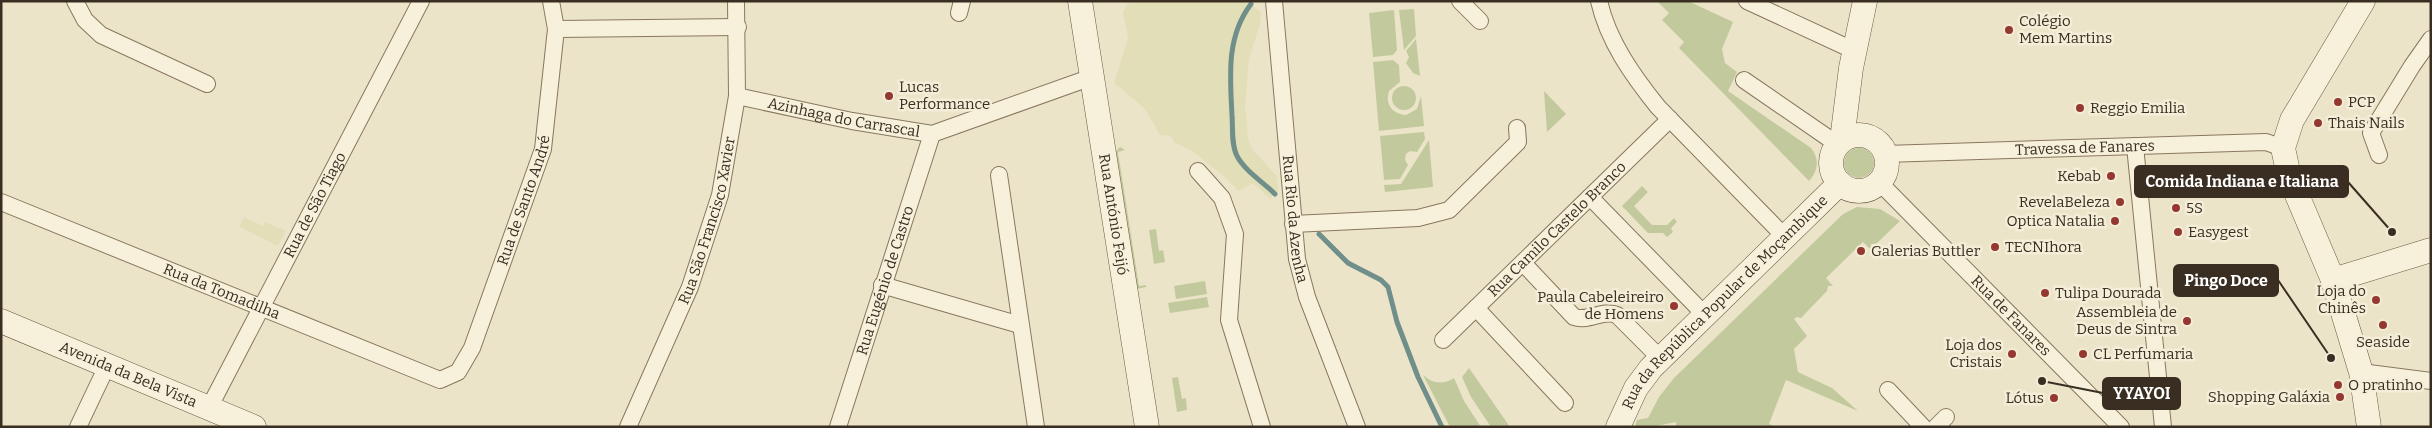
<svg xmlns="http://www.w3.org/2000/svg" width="2432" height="428" viewBox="0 0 2432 428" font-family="Bitter,serif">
  <rect width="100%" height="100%" fill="#ece4c9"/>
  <g fill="#e2deb7">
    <polygon points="1129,1 1247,1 1261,12 1260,24 1249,59 1245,106 1248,138 1252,149 1277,176 1278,190 1270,199 1253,183 1238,191 1227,179 1192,151 1175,143 1170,136 1160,135 1145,109 1114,83 1128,38 1123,12"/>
    <polygon points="244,217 263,226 265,222 286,231 278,246 239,227"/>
  </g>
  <g fill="#c2ca9d">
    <path d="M1657 1H1688L1733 22 1722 49 1725 63 1737 72 1728 91 1811 148C1820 159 1818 171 1809 181L1679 48 1684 42 1662 20 1669 13Z"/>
    <polygon points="1414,9 1416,36 1404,50 1399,10"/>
    <polygon points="1394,10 1397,50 1393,55 1373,57 1369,13"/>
    <polygon points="1416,39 1420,76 1413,73 1406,63 1409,57 1406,51"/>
    <path d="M1393 60 1399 65 1400 82 1389 91C1385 104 1392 114 1406 115L1417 109 1421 96 1424 126 1379 131 1373 62Z"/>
    <circle cx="1404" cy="98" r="12"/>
    <polygon points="1544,91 1566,114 1547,132"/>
    <polygon points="1424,132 1425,139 1417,152 1410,151 1406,154 1405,160 1408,165 1400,179 1384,180 1380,136"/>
    <polygon points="1429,140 1433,187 1385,192 1384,185 1401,184"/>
    <polygon points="1120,147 1125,150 1118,152 1139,286 1146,285 1146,287 1137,289 1116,151"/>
    <circle cx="1859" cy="163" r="15"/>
    <polygon points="1642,186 1648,192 1634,206 1652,225 1667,225 1674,218 1677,222 1671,228 1673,232 1667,237 1663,233 1648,233 1622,206"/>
    <polygon points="1857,207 1880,209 1900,221 1876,244 1871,244 1871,250 1863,242 1826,278 1833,286 1828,286 1827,291 1801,318 1797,317 1794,319 1807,336 1794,349 1798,372 1832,388 1858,411 1786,380 1769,424 1776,427 1676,427 1676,422 1651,427 1635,427 1637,420 1648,418 1659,397 1674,378 1843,214"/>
    <polygon points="1156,229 1159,251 1163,250 1165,262 1154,264 1149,230"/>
    <polygon points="1205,281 1207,294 1176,299 1174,286"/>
    <polygon points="1207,297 1209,307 1170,313 1168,303"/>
    <polygon points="1469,368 1510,427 1491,427 1471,397 1462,377"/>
    <path d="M1423 375C1433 384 1443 385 1454 378L1464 401 1481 427H1450Z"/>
    <polygon points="1178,377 1182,399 1186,398 1187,410 1177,412 1172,378"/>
  </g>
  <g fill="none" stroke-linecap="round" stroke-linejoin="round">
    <g stroke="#708f8a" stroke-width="5">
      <path d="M1251 4C1226 37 1230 76 1232 115 1233 128 1231 144 1237 156 1245 171 1263 182 1275 194"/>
      <polyline points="1319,234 1348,263 1381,280 1388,287 1397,322 1418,377 1442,427"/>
    </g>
    <g stroke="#88775e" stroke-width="18">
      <g id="street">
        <polyline points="75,1 85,20 101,35 207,84"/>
        <path id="s1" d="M1274 1 1297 259 1307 297 1357 427"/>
        <polyline points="1460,1 1480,21"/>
        <path d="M1599 1C1608 41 1633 76 1658 107L1785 237"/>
        <polyline points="1747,1 1855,51"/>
        <polyline points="959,13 962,1"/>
        <polyline points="556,29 738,27"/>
        <polyline points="1744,80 1837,144"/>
        <path id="s2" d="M737 96 852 121 932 134 1092 77"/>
        <polyline points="2135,146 2163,427"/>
        <path id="s3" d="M1885 154 2266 142 2283 148"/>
        <polyline points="2379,155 2371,133 2412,66 2431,39"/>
        <polyline points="1198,171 1222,198 1235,234 1229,320 1262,427"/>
        <polyline points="999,175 1036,427"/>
        <path id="s4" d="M1879 182 2121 427"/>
        <polyline points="1590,197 1705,315"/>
        <path id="s5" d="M1 202 440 380 458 372 472 348 543 149 556 29 551 1"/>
        <polyline points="1293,224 1418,218 1449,210 1518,142 1517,128"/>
        <path d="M1523 263 1574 317C1589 322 1603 309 1617 315L1660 358"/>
        <polyline points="882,285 1020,325"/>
        <polyline points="1476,308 1565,403"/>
        <path id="s6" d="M1443 340 1670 119"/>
        <polyline points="2361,372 2431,381"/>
        <polyline points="1888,390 1923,427"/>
        <path id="s7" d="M209 408 421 1"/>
        <polyline points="78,427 107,366"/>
        <path id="s8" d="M628 427 690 287 720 195 737 96 736 1"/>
        <path id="s9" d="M838 427 932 134"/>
        <polyline points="1936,427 1946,417"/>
      </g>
    </g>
    <g stroke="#6a5941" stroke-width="25">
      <g id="secondary">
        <path id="s10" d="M1080 1 1147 427"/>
        <polyline points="2363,1 2292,120 2283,148 2289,176 2333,280 2361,372 2369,427"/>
        <circle cx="1859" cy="163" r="28"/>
        <polyline points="1842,140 1851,68 1865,1"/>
        <polyline points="2333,280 2431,250"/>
        <path id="s11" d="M1 321 254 427"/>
        <path id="s12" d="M1618 427 1636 388 1651 368 1840 183"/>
      </g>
    </g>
    <use href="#street" stroke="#f7f1dc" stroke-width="16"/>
    <use href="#secondary" stroke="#f7f1dc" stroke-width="24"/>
  </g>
  <g fill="#943832" stroke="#f4eed8" stroke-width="2">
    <circle cx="2009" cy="30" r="5"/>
    <circle cx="889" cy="96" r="5"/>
    <circle cx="2338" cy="102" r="5"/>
    <circle cx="2080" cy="108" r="5"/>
    <circle cx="2318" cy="123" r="5"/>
    <circle cx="2111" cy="176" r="5"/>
    <circle cx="2120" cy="202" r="5"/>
    <circle cx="2176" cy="208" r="5"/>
    <circle cx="2115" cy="221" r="5"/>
    <circle cx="2178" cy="232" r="5"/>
    <circle cx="1995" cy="247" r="5"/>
    <circle cx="1861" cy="251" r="5"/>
    <circle cx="2045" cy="293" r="5"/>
    <circle cx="2376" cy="300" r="5"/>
    <circle cx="1674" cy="306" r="5"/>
    <circle cx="2187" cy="321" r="5"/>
    <circle cx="2383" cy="325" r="5"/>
    <circle cx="2012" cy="354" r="5"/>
    <circle cx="2083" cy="354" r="5"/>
    <circle cx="2338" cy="385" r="5"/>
    <circle cx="2340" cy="397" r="5"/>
    <circle cx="2054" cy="398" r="5"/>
  </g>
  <g text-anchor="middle" stroke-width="5" stroke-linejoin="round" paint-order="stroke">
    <g font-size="15" fill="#392e21" stroke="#f4eed8" text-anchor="start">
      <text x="2019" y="26">Colégio<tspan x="2019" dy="17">Mem Martins</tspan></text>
      <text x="899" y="92">Lucas<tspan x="899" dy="17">Performance</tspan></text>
      <text x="2348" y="107">PCP</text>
      <text x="2090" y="113">Reggio Emilia</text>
      <text x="2328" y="128">Thais Nails</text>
      <text x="2101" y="181" text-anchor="end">Kebab</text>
      <text x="2110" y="207" text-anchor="end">RevelaBeleza</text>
      <text x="2186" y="213">5S</text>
      <text x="2105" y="226" text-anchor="end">Optica Natalia</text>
      <text x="2188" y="237">Easygest</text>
      <text x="2005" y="252">TECNIhora</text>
      <text x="1871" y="256">Galerias Buttler</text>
      <text x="2366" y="296" text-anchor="end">Loja do<tspan x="2366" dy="17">Chinês</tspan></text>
      <text x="2055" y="298">Tulipa Dourada</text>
      <text x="1664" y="302" text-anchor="end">Paula Cabeleireiro<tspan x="1664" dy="17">de Homens</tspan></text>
      <text x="2177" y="317" text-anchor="end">Assembleia de<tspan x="2177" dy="17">Deus de Sintra</tspan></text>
      <text x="2383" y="347" text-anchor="middle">Seaside</text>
      <text x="2002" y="350" text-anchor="end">Loja dos<tspan x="2002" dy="17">Cristais</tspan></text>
      <text x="2093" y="359">CL Perfumaria</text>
      <text x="2348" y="390">O pratinho</text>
      <text x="2330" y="402" text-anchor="end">Shopping Galáxia</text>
      <text x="2044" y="403" text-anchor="end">Lótus</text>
    </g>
    <g font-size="15" fill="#392e21" stroke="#f4eed8">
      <text dy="5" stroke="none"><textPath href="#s2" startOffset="109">Azinhaga do Carrascal</textPath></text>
      <text dy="5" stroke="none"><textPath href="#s3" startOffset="200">Travessa de Fanares</textPath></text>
      <text dy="5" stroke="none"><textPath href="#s5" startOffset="678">Rua de Santo André</textPath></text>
      <text dy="5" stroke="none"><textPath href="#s7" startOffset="229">Rua de São Tiago</textPath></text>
      <text dy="5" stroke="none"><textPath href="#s10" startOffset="216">Rua António Feijó</textPath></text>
      <text dy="5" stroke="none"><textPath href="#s8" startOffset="222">Rua São Francisco Xavier</textPath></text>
      <text dy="5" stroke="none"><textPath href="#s1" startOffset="219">Rua Rio da Azenha</textPath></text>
      <text dy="5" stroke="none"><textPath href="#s6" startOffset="159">Rua Camilo Castelo Branco</textPath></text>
      <text dy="5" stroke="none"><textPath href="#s9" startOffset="154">Rua Eugénio de Castro</textPath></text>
      <text dy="5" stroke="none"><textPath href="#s5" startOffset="238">Rua da Tomadilha</textPath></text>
      <text dy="5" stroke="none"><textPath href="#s12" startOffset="166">Rua da República Popular de Moçambique</textPath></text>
      <text dy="5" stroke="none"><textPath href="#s4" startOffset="188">Rua de Fanares</textPath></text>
      <text dy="5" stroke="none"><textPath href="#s11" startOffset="138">Avenida da Bela Vista</textPath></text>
    </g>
  </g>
  <path fill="none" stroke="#392e21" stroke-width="2" d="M2392 232L2348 182M2331 358L2278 280M2042 381L2103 393"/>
  <g fill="#392e21" stroke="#f4eed8" stroke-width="2">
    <circle cx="2392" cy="232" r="5"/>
    <circle cx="2331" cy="358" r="5"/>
    <circle cx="2042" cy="381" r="5"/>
  </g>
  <g fill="#392e21" stroke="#392e21" stroke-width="2">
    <rect x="2135" y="166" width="213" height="31" rx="5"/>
    <rect x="2174" y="265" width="104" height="31" rx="5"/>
    <rect x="2103" y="378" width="77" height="31" rx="5"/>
  </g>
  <g font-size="16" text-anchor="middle" font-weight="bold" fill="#fff">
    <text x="2242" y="187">Comida Indiana e Italiana</text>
    <text x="2226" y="286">Pingo Doce</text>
    <text x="2142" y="399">YYAYOI</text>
  </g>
  <rect width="2432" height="428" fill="none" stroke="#392e21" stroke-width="5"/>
</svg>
